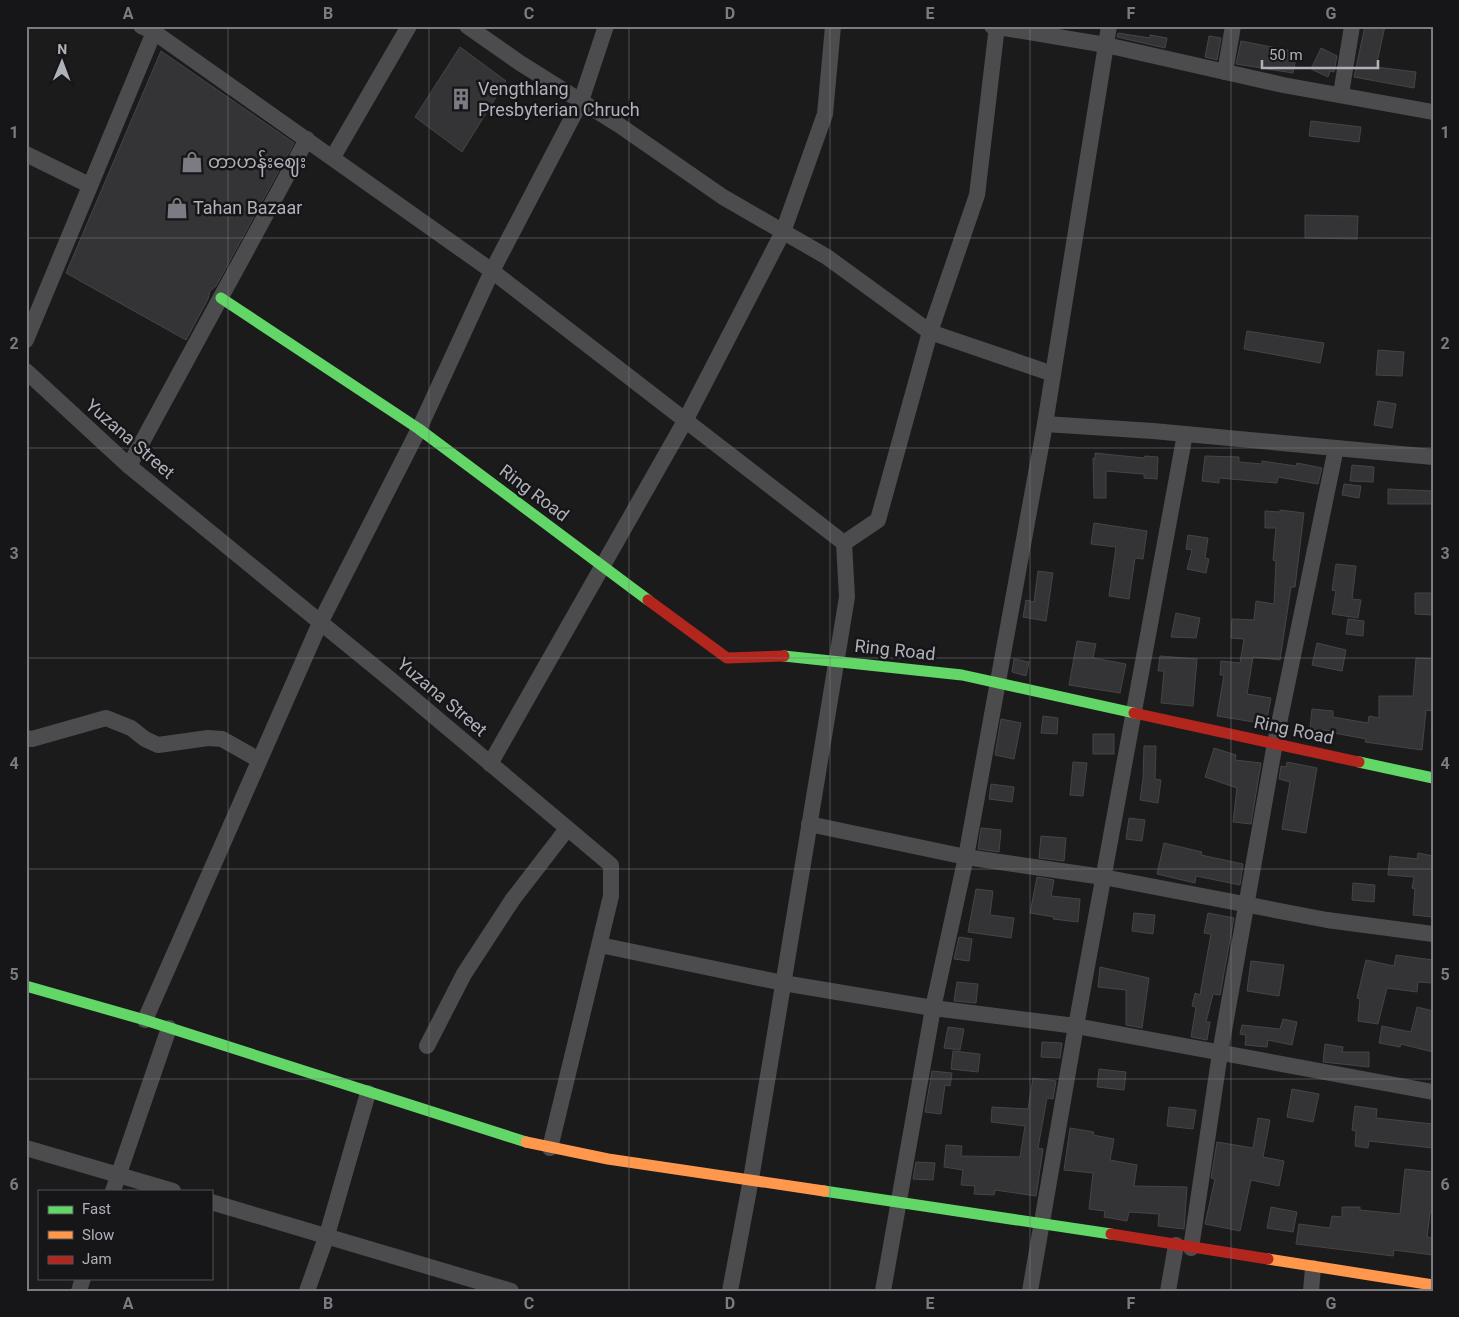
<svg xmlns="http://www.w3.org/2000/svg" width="1459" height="1317" viewBox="0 0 1459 1317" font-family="Roboto,'Noto Sans Myanmar',sans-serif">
  <rect width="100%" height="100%" fill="#1b1b1c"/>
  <g fill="#343436" stroke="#454548">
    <polygon points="1365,26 1385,26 1376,67 1416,72 1414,88 1354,77"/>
    <polygon points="1118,33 1150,38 1150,35 1167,38 1165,48 1117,37"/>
    <polygon points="1209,36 1221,38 1217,60 1205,57"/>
    <polygon points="1241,41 1297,52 1293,73 1236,64"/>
    <polygon points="460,47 506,81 462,152 415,117"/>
    <polygon points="1321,48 1337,56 1334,72 1330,71 1328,77 1311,69"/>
    <polygon points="161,51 294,143 216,286 210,291 208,299 186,340 66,273"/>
    <polygon points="1311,121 1361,127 1359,142 1309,136"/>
    <polygon points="1305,215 1358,216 1357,239 1305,238"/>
    <polygon points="1247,331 1324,343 1320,363 1244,349"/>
    <polygon points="1378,350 1404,352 1402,376 1376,375"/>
    <polygon points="1378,401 1396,404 1392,428 1374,425"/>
    <polygon points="1095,453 1144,458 1145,456 1158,457 1157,479 1144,478 1144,474 1106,471 1106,498 1094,498 1093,458 1095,459"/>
    <polygon points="1205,456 1239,457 1239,462 1262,464 1262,461 1296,466 1297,463 1322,468 1318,484 1278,477 1277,483 1219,478 1219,483 1202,481"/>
    <polygon points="1352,465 1374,467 1373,482 1350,481"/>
    <polygon points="1344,484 1361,486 1359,498 1342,495"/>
    <polygon points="1388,489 1433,491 1433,504 1388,504"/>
    <polygon points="1280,510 1304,513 1295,587 1291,587 1280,660 1253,657 1247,694 1271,698 1266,724 1217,716 1224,675 1220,675 1221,661 1240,663 1244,639 1231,638 1232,619 1254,620 1256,601 1274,604 1276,561 1273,560 1276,528 1265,528 1265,511 1280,512"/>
    <polygon points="1094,523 1147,531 1143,559 1135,558 1129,599 1109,596 1116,547 1091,544"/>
    <polygon points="1188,535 1208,538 1205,558 1209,559 1206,573 1187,569 1192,550 1186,549"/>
    <polygon points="1336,564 1356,566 1352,599 1361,600 1358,618 1332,614 1336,591 1332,590"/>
    <polygon points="1038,571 1053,573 1046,621 1023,617 1026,600 1034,602"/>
    <polygon points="1415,593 1433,593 1433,615 1415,614"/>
    <polygon points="1176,613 1200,618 1196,638 1171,637"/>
    <polygon points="1348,619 1364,621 1363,636 1346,634"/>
    <polygon points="1077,641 1096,644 1093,658 1126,664 1120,693 1069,685"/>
    <polygon points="1317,643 1346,650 1342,671 1312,665"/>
    <polygon points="1160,656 1197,659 1193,706 1161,703 1164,671 1158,671"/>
    <polygon points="1416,658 1433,659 1433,711 1426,710 1422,750 1365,742 1366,739 1334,733 1335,731 1310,729 1312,709 1333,711 1333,717 1368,723 1369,716 1379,718 1379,696 1413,696"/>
    <polygon points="1014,659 1029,662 1026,676 1012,672"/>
    <polygon points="1043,716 1058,718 1057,734 1041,733"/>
    <polygon points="1001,719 1021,723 1014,759 995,755"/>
    <rect x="1093" y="734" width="21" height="20"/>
    <polygon points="1144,746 1156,746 1155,779 1161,780 1158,803 1140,800 1143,779"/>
    <polygon points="1214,748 1236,755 1235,760 1261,763 1251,824 1233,822 1237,788 1205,777"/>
    <polygon points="1073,762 1087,763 1083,796 1070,795"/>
    <polygon points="1287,762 1317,768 1306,833 1282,829 1290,782 1279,779 1281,766 1286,767"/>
    <polygon points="991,784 1014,787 1012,802 989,799"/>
    <polygon points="1129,818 1145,820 1142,841 1126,839"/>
    <polygon points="981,828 1001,830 999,852 978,849"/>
    <polygon points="1041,836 1066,838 1064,861 1039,858"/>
    <polygon points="1164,843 1202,852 1201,855 1243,864 1240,885 1196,876 1195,883 1157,874"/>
    <polygon points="1418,853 1433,856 1432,917 1413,915 1415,889 1412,888 1414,877 1388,875 1390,856 1417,859"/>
    <polygon points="1037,877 1054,880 1051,896 1080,899 1078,922 1053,919 1054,917 1030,913"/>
    <polygon points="1353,883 1375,885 1374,902 1352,900"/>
    <polygon points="976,889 993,891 990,915 1014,918 1011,938 968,932"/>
    <polygon points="1134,913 1155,915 1153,934 1132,931"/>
    <polygon points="1208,913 1234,918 1220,995 1213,994 1206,1022 1210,1022 1207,1040 1191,1037 1196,1007 1192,1006 1195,993 1200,995 1211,934 1204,933"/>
    <polygon points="959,937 972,939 969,961 954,959"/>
    <polygon points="1396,955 1433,960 1433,983 1418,982 1417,992 1387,988 1378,1024 1358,1021 1360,999 1357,998 1366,960 1394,966"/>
    <polygon points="1251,961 1284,965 1279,996 1247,991"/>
    <polygon points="1100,967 1149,978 1142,1028 1126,1025 1126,990 1098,987"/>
    <polygon points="957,982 978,984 976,1003 954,1001"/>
    <polygon points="1417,1007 1433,1011 1433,1052 1401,1044 1400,1047 1379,1043 1382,1026 1411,1032"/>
    <polygon points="1283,1019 1297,1022 1292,1045 1268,1040 1267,1047 1245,1045 1246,1035 1240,1034 1242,1025 1280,1029"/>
    <polygon points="948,1027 964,1029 960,1050 944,1048"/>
    <polygon points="1042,1042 1062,1043 1060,1058 1041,1057"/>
    <polygon points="1325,1044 1343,1047 1342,1052 1369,1052 1369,1067 1323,1062"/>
    <polygon points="953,1051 980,1054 978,1072 951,1069"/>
    <polygon points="1099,1069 1126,1072 1124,1090 1097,1087"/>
    <polygon points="932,1071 952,1073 950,1086 945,1085 941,1114 925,1112"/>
    <polygon points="1033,1078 1056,1081 1053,1099 1047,1098 1038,1148 1043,1149 1036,1196 995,1190 994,1195 974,1194 975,1186 961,1185 963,1170 944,1167 946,1145 962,1146 961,1156 1020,1157 1025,1126 991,1122 992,1107 1028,1109"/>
    <polygon points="1292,1089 1319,1094 1313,1122 1287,1117"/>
    <polygon points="1355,1106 1377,1109 1376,1118 1433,1124 1433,1148 1369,1141 1368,1148 1355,1146 1356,1131 1352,1130"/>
    <polygon points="1169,1107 1196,1110 1193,1129 1167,1126"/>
    <polygon points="1258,1118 1270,1120 1263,1157 1284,1161 1279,1186 1251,1180 1240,1231 1205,1224 1215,1179 1211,1178 1217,1142 1253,1148"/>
    <polygon points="1070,1128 1094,1132 1093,1135 1114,1139 1110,1160 1137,1165 1134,1186 1187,1187 1184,1229 1158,1226 1159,1214 1129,1212 1127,1221 1104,1217 1105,1211 1089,1209 1093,1173 1064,1170"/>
    <polygon points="916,1162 935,1163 933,1180 913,1179"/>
    <polygon points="1405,1169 1433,1172 1433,1213 1430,1212 1427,1237 1433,1238 1433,1255 1394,1250 1393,1256 1296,1244 1299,1224 1330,1228 1332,1216 1342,1217 1342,1207 1360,1207 1360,1210 1400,1214"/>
    <polygon points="1271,1207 1297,1212 1293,1232 1267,1228"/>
  </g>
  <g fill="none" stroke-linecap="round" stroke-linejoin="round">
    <g stroke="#4c4c4e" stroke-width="16">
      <polyline points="141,26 154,32 492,271 844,543 847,597 751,1179 730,1291"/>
      <polyline points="467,26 520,63 619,125 723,197 827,257 930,332 1053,374"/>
      <polyline points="992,26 1106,45 1283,85 1433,112"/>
      <polyline points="1225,72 1233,26"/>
      <polyline points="1341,94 1352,26"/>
      <polyline points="26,154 89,185"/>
      <polyline points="333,157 409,26"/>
      <polyline points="26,340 154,32"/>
      <polyline points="26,371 129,466 391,680 611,865 611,896 550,1148"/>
      <polyline points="1045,424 1153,431 1433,457"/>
      <polyline points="129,466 307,139"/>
      <polyline points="844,543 878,520 930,332 977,195 997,26"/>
      <polyline points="26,738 32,739 106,718 131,728 145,739 158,745 208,738 222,739 259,760"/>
      <polyline points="490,764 685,421 783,232 825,114 833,26"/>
      <polyline points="809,824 966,857 1103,877 1327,920 1433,934"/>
      <polyline points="600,945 783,983 933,1008 1076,1026 1433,1092"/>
      <polyline points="145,1020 320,623 419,429 492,271 581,101 606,26"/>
      <polyline points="427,1046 464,974 513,899 567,829"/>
      <polyline points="26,1148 173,1191"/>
      <polyline points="113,1191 169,1028"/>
      <polyline points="211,1202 511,1291"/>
      <polyline points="1191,1248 1220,1053 1275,743 1336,448"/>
      <polyline points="79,1291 83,1278"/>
      <polyline points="307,1291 327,1235 368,1093"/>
      <polyline points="883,1291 933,1008 966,857 1045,424 1109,26"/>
      <polyline points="1030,1291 1076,1026 1185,434"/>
      <polyline points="1168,1291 1176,1245"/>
      <polyline points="1311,1291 1313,1268"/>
    </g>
    <g stroke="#63d668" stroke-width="11">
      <polyline points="221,298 419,429 648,600"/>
      <polyline points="784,656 962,675 1134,713"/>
      <polyline points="1359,762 1433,778"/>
      <polyline points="26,986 145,1020 526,1142"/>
      <polyline points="824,1191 1111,1234"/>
    </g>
    <g stroke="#ff974d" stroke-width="11">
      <polyline points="526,1142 608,1159 824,1191"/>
      <polyline points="1268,1259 1433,1285"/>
    </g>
    <g stroke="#b3261e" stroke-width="11">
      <polyline points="648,600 727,658 784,656"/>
      <polyline points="1134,713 1359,762"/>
      <polyline points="1111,1234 1268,1259"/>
    </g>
  </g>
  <path fill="none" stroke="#7b7c83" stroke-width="1" stroke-opacity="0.55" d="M228 26V1291M429 26V1291M629 26V1291M830 26V1291M1030 26V1291M1231 26V1291M26 238H1433M26 448H1433M26 658H1433M26 869H1433M26 1079H1433"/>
  <defs>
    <g id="building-bare" transform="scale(1.725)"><path d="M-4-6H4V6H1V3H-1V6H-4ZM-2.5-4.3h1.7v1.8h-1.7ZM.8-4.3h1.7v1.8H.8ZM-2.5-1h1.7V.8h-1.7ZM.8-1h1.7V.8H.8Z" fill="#7b7c83" stroke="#161517" stroke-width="2.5" paint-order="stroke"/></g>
    <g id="shop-bare" transform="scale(1.725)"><path d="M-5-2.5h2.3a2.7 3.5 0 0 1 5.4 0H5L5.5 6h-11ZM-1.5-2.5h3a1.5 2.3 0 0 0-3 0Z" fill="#7b7c83" stroke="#161517" stroke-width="2.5" paint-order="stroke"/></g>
  </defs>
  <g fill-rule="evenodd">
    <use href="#building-bare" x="461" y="99"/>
    <use href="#shop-bare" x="192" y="162"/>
    <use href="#shop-bare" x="177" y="208"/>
  </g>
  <g text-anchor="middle" stroke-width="5" stroke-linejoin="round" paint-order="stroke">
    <g font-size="18" fill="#afb1ba" stroke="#161517" text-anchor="start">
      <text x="478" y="95">Vengthlang<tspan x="478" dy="21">Presbyterian Chruch</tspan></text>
      <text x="208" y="168">တာဟန်းဈေး</text>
      <text x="193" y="214">Tahan Bazaar</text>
    </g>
    <g font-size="18" fill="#afb1ba" stroke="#161517">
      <text transform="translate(130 439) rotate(41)" y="6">Yuzana Street</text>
      <text transform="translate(534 493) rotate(37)" y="6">Ring Road</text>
      <text transform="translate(895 650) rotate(6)" y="6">Ring Road</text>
      <text transform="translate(442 697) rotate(40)" y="6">Yuzana Street</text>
      <text transform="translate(1294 730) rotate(12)" y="6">Ring Road</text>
    </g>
  </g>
  <rect width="1459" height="1317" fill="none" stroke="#161517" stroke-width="55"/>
  <rect x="38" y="1190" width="175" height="90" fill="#161517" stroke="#535358"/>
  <rect x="48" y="1206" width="25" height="8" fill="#63d668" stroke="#535358"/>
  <text x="82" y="1214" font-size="15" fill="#afb1ba">Fast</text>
  <rect x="48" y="1231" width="25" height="8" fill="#ff974d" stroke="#535358"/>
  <text x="82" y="1240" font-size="15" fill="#afb1ba">Slow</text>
  <rect x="48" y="1256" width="25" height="8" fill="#b3261e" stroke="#535358"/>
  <text x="82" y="1264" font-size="15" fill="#afb1ba">Jam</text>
  <g transform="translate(62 62) rotate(1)" stroke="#161517" stroke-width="4" paint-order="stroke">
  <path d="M0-4L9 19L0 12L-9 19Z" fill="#afb1ba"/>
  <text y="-8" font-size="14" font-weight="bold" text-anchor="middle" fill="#afb1ba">N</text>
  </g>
  <path d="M1262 60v8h116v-8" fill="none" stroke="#afb1ba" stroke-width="2.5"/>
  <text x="1269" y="60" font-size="15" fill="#afb1ba" stroke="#161517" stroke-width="4" paint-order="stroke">50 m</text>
  <rect x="28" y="28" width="1404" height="1262" fill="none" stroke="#7b7c83" stroke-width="2"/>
  <g font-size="16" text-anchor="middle" font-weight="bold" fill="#7b7c83">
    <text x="128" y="19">A</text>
    <text x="328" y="19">B</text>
    <text x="529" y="19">C</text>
    <text x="730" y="19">D</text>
    <text x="930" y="19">E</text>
    <text x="1131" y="19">F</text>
    <text x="1331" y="19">G</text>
    <text x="14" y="138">1</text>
    <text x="1445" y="138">1</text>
    <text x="14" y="349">2</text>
    <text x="1445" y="349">2</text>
    <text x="14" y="559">3</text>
    <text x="1445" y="559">3</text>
    <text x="14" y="769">4</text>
    <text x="1445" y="769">4</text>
    <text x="14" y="980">5</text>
    <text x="1445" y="980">5</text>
    <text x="14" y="1190">6</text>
    <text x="1445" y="1190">6</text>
    <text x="128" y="1309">A</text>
    <text x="328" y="1309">B</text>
    <text x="529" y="1309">C</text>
    <text x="730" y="1309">D</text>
    <text x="930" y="1309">E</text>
    <text x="1131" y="1309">F</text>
    <text x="1331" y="1309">G</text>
  </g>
</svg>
